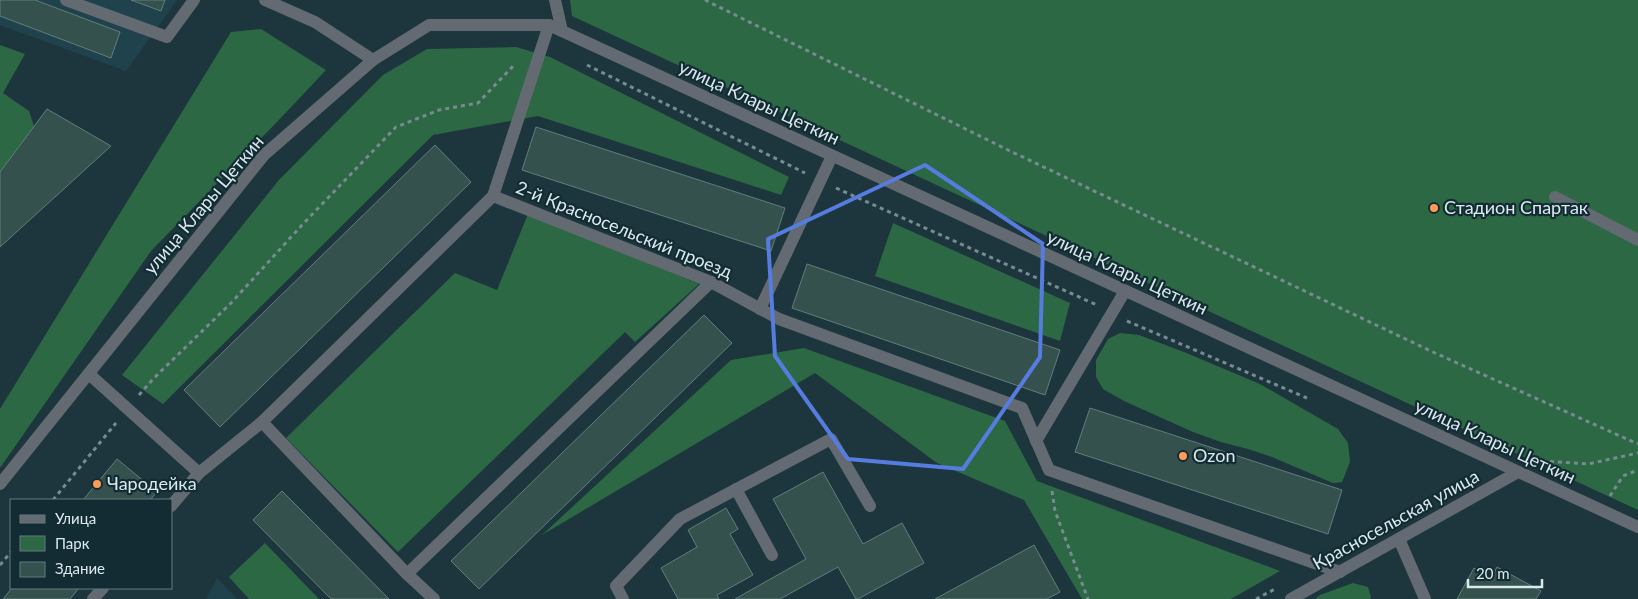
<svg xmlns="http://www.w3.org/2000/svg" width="1638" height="599" viewBox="0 0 1638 599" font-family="Lato,sans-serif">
  <rect width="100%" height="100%" fill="#1d363e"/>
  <g fill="#20424d">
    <polygon points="0,0 177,0 126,71 0,25"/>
    <polygon points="217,578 237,599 206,599"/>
  </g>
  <g fill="#2c6843">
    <polygon points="570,0 1638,0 1638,510 572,16"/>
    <polygon points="261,29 326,70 277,122 151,251 0,468 0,409 231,32"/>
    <polygon points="0,45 25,54 3,93 29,111 44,157 0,215"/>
    <polygon points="516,47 550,57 789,177 781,195 538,116 433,135 163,404 122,375 279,180 383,75 427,49"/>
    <polygon points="528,214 699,284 635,342 625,332 398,552 286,438 455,273 497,290"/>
    <polygon points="893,223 1070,303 1060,341 875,276"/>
    <polygon points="1120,333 1139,335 1184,352 1260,384 1338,429 1348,443 1350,462 1342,482 1333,483 1272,457 1248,449 1221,442 1193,432 1124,401 1103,389 1096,377 1096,360 1108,339"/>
    <polygon points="804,348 1005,421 1037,481 1280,571 1231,599 1082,599 1024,500 937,463 815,373 542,535 731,360"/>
    <polygon points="265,543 319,599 249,599 229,577"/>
    <polygon points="1353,583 1368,587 1371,597 1370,599 1315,599 1320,595"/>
  </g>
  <g fill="#35514e" stroke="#607e7b">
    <polygon points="0,0 35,0 120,32 111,58 0,16"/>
    <polygon points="131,0 165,0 161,11"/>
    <polygon points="47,109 111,146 0,247 0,172"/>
    <polygon points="536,127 785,208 771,251 522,170"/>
    <polygon points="435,145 471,182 220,427 184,390"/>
    <polygon points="807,264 1060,350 1045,395 792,308"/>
    <polygon points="704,315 732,343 479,589 451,561"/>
    <polygon points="1090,408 1342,490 1328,534 1075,452"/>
    <polygon points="117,459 157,492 150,500 83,500"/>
    <polygon points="823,472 863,544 902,523 924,563 858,599 856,599 838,567 780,599 735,599 806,559 773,499"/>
    <polygon points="282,491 310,519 389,599 331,599 253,520"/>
    <polygon points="726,508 738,529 730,534 753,575 717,595 719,599 678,599 661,568 697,547 688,530"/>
    <polygon points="1034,545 1060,592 1047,599 935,599"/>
    <polygon points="1497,567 1541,591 1536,599 1457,599 1474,568 1491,578"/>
    <polygon points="12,588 79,588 70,599 3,599"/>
  </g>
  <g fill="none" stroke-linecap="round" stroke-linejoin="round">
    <g stroke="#778b92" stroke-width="3" stroke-dasharray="4 4" stroke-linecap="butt">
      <polyline points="705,0 1008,150 1435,353 1638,444"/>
      <polyline points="587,65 805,173"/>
      <polyline points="836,188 1097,305"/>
      <polyline points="1127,321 1307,398"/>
      <polyline points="139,395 154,378 232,302 302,225 396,127 439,110 478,103 515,64"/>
      <polyline points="1542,461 1588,464 1638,453"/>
      <polyline points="1052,491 1055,511 1088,599"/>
      <polyline points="1610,496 1623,476 1638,470"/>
      <polyline points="53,500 116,423"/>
      <polyline points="0,565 11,552"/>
      <polyline points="1256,599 1275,589"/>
    </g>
    <g stroke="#636a72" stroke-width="12">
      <polyline points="66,0 167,37 194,0"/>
      <polyline points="265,0 315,22 373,60"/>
      <polyline points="493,196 711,282 779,319 1022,408 1049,470 1340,572"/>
      <polyline points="1555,197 1638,240"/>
      <polyline points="760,309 832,156"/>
      <polyline points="89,374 199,473"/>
      <polyline points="262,422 407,574 711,282"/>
      <polyline points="1036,441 1125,291"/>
      <polyline points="736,489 772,555"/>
      <polyline points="171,506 199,473 262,422 493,196 549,25"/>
      <polyline points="1399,539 1425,599"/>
      <polyline points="407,574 434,599"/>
      <polyline points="93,599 103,588"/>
      <polyline points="623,599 616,586 680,519 831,439 870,506"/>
    </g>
    <g stroke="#636a72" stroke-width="12">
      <polyline points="555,0 562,31"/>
      <polyline points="0,484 264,155 373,60 429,25 549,25 1638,527"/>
      <polyline points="1291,599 1518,472"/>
    </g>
  </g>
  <path fill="none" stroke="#567cdf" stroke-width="4" stroke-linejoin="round" d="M925 165 1043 244 1040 357 963 469 848 459 775 356 768 239Z"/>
  <g fill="#fe9b58" stroke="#132c34" stroke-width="2">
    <circle cx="1434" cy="208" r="5"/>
    <circle cx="1183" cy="456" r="5"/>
    <circle cx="97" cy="484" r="5"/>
  </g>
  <g text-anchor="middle" stroke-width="4.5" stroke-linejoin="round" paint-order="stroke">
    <g font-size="18" fill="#dae9ee" stroke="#132c34">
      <text transform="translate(759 103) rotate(25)" y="6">улица Клары Цеткин</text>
      <text transform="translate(204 205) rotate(-50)" y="6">улица Клары Цеткин</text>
      <text transform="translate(624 230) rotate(22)" y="6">2-й Красносельский проезд</text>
      <text transform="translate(1127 273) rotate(25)" y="6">улица Клары Цеткин</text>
      <text transform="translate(1495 442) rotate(25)" y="6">улица Клары Цеткин</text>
      <text transform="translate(1396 520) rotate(-29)" y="6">Красносельская улица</text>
    </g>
    <g font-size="18" fill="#dae9ee" stroke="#132c34" text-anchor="start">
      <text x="1444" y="214">Стадион Спартак</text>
      <text x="1193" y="462">Ozon</text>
      <text x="107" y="490">Чародейка</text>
    </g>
  </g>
  <rect x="10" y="499" width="162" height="90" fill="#132c34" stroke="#63787e"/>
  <rect x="20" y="515" width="25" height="8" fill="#636a72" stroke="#63787e"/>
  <text x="55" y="524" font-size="15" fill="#dae9ee">Улица</text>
  <rect x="20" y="536" width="25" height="15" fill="#2c6843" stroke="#63787e"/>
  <text x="55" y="549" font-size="15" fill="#dae9ee">Парк</text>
  <rect x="20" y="562" width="25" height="15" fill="#35514e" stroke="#63787e"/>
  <text x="55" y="574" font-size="15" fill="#dae9ee">Здание</text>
  <path d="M1468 579v8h74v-8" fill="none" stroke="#dae9ee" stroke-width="2.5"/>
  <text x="1476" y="579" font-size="15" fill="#dae9ee" stroke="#132c34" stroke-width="4" paint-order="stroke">20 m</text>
</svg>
